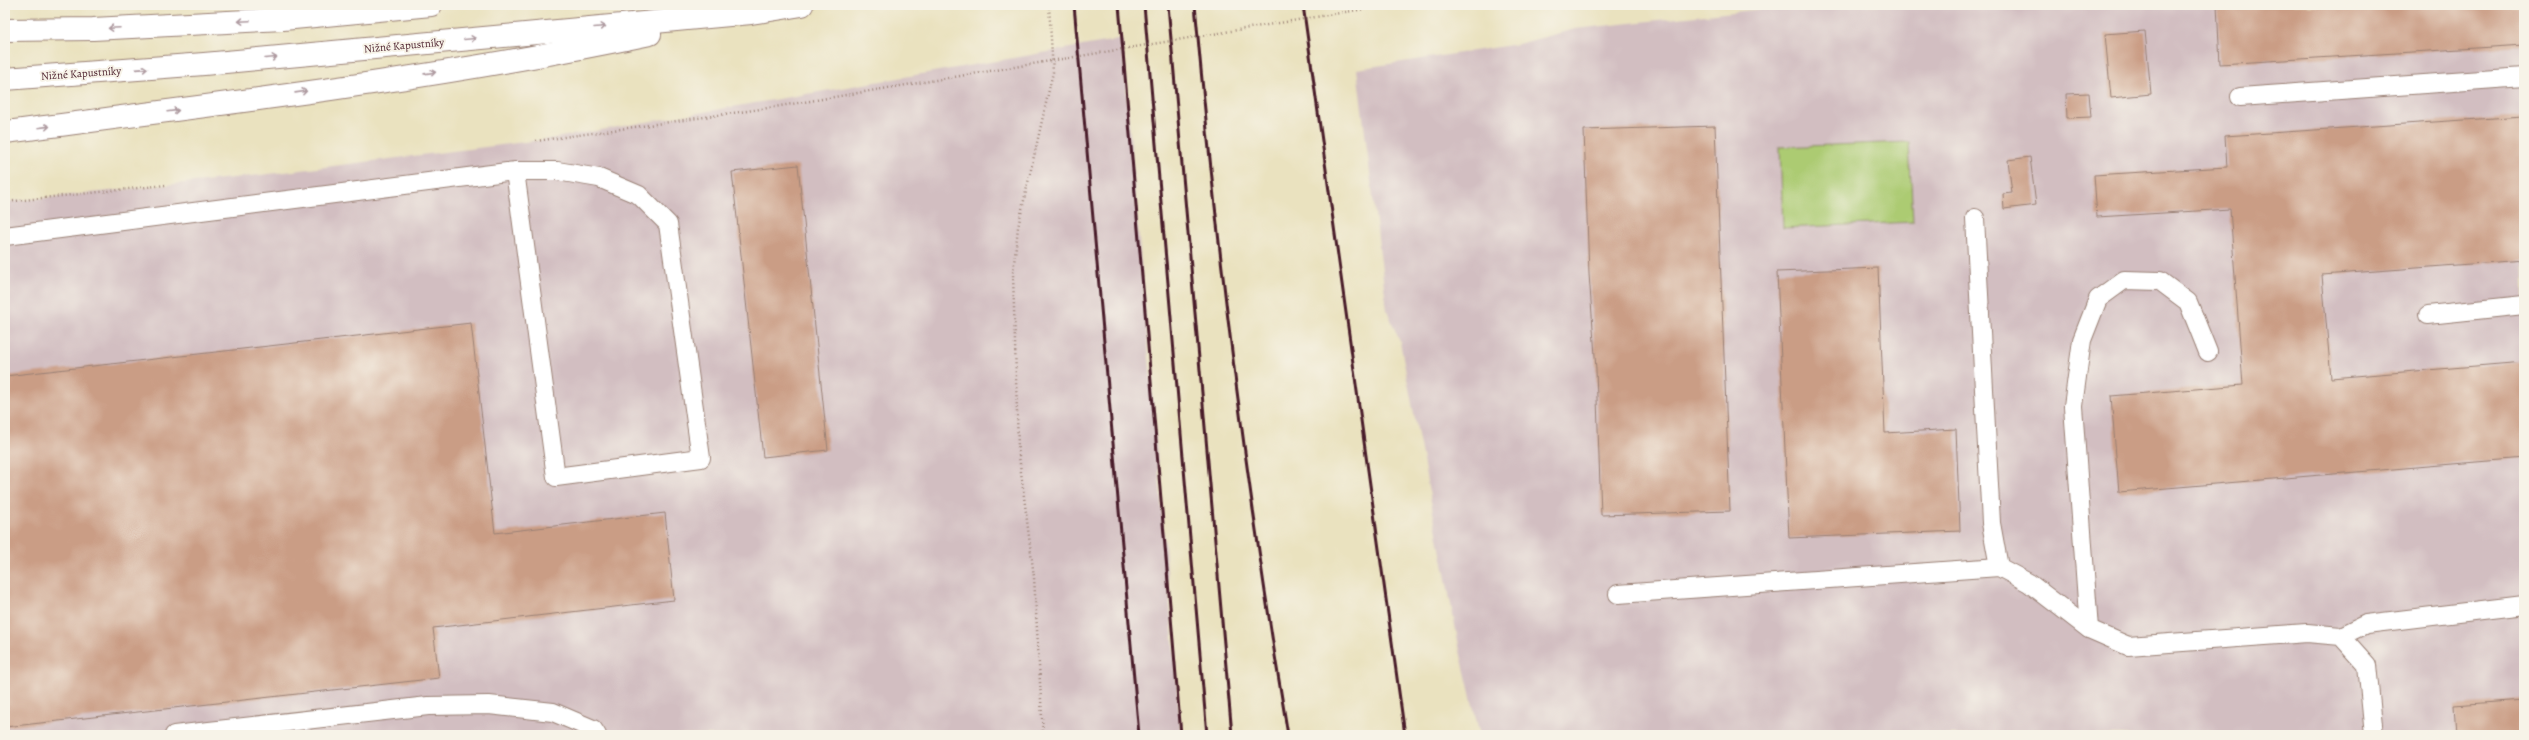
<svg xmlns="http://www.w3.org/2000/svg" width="2529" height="740" viewBox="0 0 2529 740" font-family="Alegreya,serif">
  <rect width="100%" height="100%" fill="#f7f3e8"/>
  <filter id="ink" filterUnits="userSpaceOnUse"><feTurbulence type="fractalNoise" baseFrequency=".025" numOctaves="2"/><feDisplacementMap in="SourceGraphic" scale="8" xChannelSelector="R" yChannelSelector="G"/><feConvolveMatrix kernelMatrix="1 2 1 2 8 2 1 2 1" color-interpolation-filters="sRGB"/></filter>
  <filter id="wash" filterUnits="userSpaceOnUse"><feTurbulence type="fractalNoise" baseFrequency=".012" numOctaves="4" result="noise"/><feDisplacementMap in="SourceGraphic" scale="16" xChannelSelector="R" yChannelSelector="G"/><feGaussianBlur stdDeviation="0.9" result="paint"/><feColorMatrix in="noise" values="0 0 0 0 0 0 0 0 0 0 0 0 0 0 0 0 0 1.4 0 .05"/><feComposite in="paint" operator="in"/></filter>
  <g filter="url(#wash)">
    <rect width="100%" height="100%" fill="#eae2bf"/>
    <g fill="#d2bec1">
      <polygon points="1799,5 2524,5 2524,735 1480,735 1460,651 1400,342 1387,310 1357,69 1518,44 1575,29"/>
      <polygon points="1122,39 1181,735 5,735 5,202 261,175 549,139"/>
    </g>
    <polygon fill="#accb72" stroke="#7b754e" points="1909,142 1913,222 1783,228 1780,147"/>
    <g id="blocks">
      <g fill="#ca9d85">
        <polygon points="2217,5 2524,5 2524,45 2220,64"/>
        <polygon points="2145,31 2151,94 2111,98 2105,34"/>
        <polygon points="2089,93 2091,117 2067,118 2066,94"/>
        <polygon points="2524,116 2524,260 2322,275 2331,378 2524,362 2524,458 2119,492 2111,396 2243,385 2230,209 2097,217 2094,175 2227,167 2225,136"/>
        <polygon points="1715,126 1730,511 1601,515 1596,369 1589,274 1584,130"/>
        <polygon points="2030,157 2036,205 2004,209 2003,194 2012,193 2008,160"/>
        <polygon points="798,165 828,450 763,457 732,172"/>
        <polygon points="1878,268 1885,433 1956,429 1960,531 1789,538 1777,272"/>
        <polygon points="471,323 495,533 665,513 674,600 433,628 439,678 5,727 5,376"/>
        <polygon points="2524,700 2524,735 2456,735 2454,705"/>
      </g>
    </g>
  </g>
  <g filter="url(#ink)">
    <use href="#blocks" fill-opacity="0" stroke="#9a8075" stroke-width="1"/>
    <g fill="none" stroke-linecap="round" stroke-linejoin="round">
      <g stroke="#9a8075" stroke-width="20">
        <g id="service">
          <polyline points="2240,97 2524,77"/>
          <polyline points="1975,218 1991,523 1999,567"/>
          <polyline points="5,236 515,171 557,171 599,178 639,195 668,224 701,458 556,477 515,171"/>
          <polyline points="2428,315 2524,305"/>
          <polyline points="1618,594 1999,567 2029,583 2089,629 2128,646 2307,633 2341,636 2367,665 2374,735"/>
          <polyline points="2089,629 2073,406 2082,340 2098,299 2124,280 2160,281 2188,302 2208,352"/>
          <polyline points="2341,636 2366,624 2524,605"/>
          <polyline points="174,735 428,706 489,705 553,712 593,729 597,735"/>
        </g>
      </g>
      <g stroke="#9a8075" stroke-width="24">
        <g id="trunk">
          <polyline points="5,30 93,29 283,19 431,5"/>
          <polyline points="5,79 204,64 751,13 802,5"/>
          <path d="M5 132C221 104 438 79 650 34"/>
        </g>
      </g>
      <g stroke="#9a8075" stroke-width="2.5" stroke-dasharray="1 3" stroke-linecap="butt">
        <polyline points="536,141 768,108 990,71"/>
        <polyline points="5,202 166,185"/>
        <polyline points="1043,735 1034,577 1018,448 1013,273 1018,227 1053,72 1049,5"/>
      </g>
      <use href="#service" stroke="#fff" stroke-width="18"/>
      <use href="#trunk" stroke="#fff" stroke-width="22"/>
      <g stroke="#4a1f2b" stroke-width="3">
        <polyline points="1074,5 1139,735"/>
        <polyline points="1119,5 1181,735"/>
        <polyline points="1144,5 1207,735"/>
        <polyline points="1168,5 1232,735"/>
        <path d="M1195 5C1217 250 1247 493 1288 735"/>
        <polyline points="1303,5 1405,735"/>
      </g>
      <polyline stroke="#9a8075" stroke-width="2.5" stroke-dasharray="1 3" stroke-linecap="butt" points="990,71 1388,5"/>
    </g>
    <defs><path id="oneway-shaft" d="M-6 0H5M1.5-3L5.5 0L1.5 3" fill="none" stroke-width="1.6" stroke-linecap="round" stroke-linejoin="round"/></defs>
    <g stroke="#ae9aa0">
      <use href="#oneway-shaft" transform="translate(244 21) rotate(177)"/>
      <use href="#oneway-shaft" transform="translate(600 27) rotate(-5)"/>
      <use href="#oneway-shaft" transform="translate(114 28) rotate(177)"/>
      <use href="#oneway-shaft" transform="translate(470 39) rotate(-5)"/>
      <use href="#oneway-shaft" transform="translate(271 58) rotate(-5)"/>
      <use href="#oneway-shaft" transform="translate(142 69) rotate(-4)"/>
      <use href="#oneway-shaft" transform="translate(430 73) rotate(-8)"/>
      <use href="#oneway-shaft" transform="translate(301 92) rotate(-8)"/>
      <use href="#oneway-shaft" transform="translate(173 111) rotate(-7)"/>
      <use href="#oneway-shaft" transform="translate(44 127) rotate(-7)"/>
    </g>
  </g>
  <g text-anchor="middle" stroke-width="4" stroke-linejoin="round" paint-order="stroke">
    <g font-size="11" fill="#4a1f2b" stroke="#f7f3e8">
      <text transform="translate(404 45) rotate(-5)" y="4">Nižné Kapustníky</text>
      <text transform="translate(81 73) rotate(-4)" y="4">Nižné Kapustníky</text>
    </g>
  </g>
  <rect width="2529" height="740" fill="none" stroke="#f7f3e8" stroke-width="20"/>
</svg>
